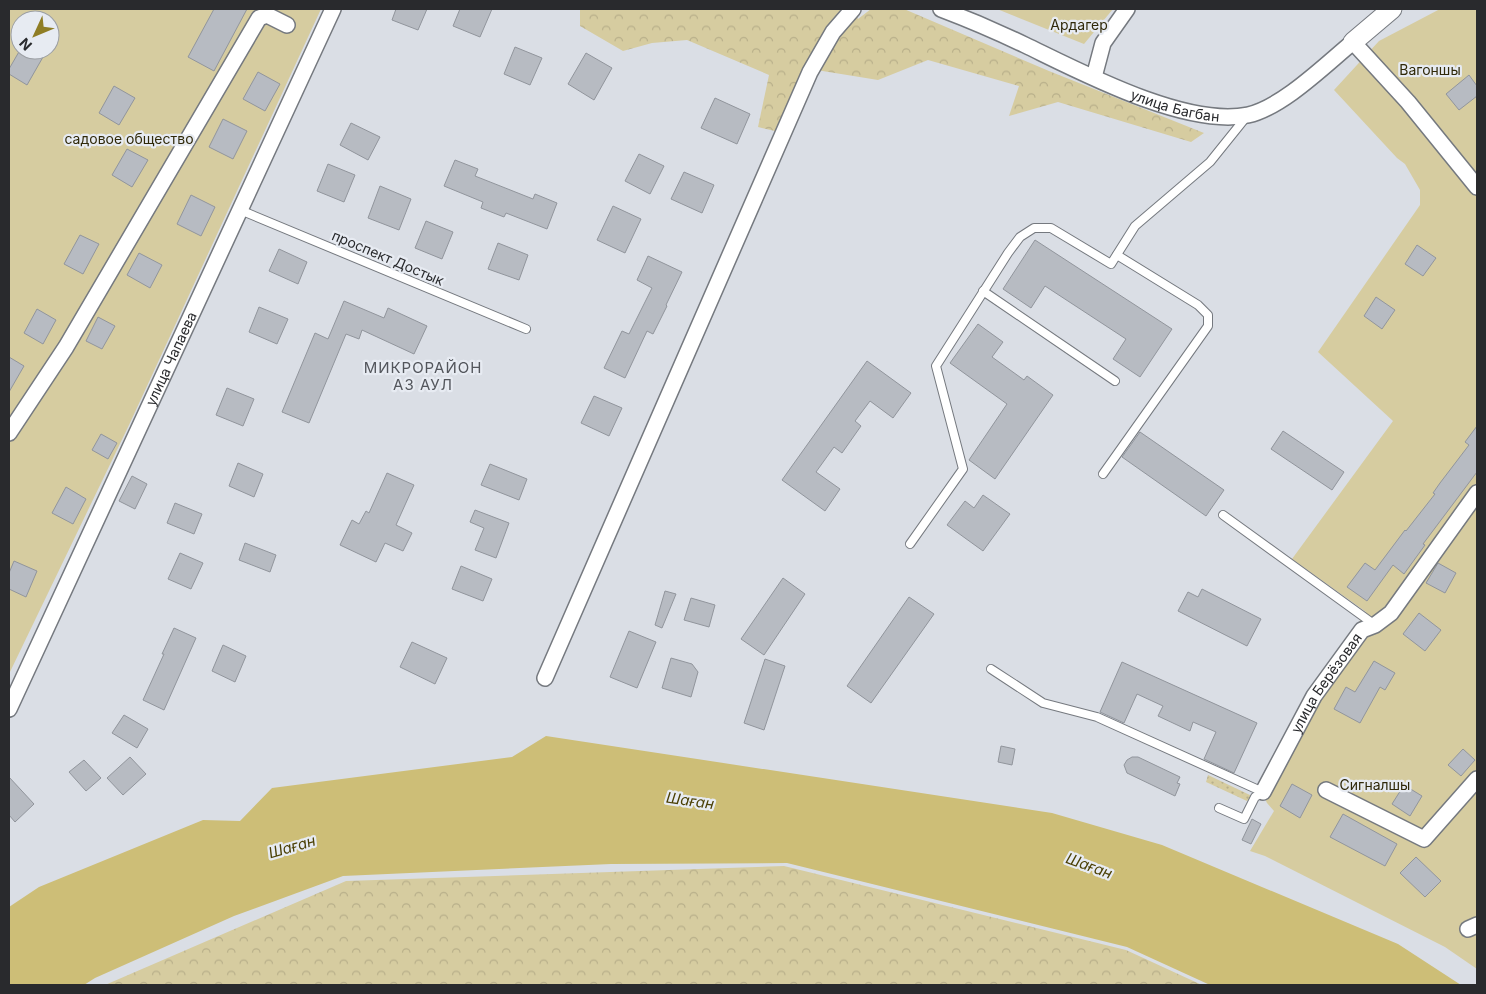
<svg xmlns="http://www.w3.org/2000/svg" width="1486" height="994" viewBox="0 0 1486 994" font-family="Inter,sans-serif">
  <defs>
    <pattern id="grass-dots" width="8" height="8" patternUnits="userSpaceOnUse" patternTransform="scale(1.25)"><rect width="8" height="8" fill="#d6cca0"/><path d="M2 2h.1M6 6h.1" fill="none" stroke="#b8af8a" stroke-width="1.8" stroke-linecap="round"/></pattern>
    <pattern id="forest-crowns" width="20" height="18" patternUnits="userSpaceOnUse" patternTransform="scale(1.25)"><rect width="20" height="18" fill="#d6cca0"/><path d="M2 6a3 3 0 1 1 6 0M12 15a3 3 0 1 1 6 0" fill="none" stroke="#b8af8a"/></pattern>
  </defs>
  <rect width="100%" height="100%" fill="#dadee5"/>
  <polygon fill="url(#grass-dots)" points="1208,775 1252,796 1247,801 1206,782"/>
  <g fill="url(#forest-crowns)">
    <polygon points="580,9 855,9 858,19 871,9 904,9 1049,71 1204,133 1191,142 1058,102 1009,116 1019,86 928,60 878,80 804,68 779,132 758,127 769,75 687,40 652,43 623,51 580,26"/>
    <polygon points="784,866 1126,950 1202,985 105,985 346,881"/>
  </g>
  <g fill="#d6cca0" fill-rule="evenodd">
    <path d="M9 9H321L129 425 9 674ZM20 20H50V50H20Z"/>
    <polygon points="997,9 1113,9 1084,44"/>
    <polygon points="1440,9 1477,9 1477,969 1445,947 1265,856 1250,851 1274,811 1267,803 1258,784 1309,693 1366,612 1292,559 1393,421 1318,352 1420,205 1420,190 1405,164 1397,158 1334,90 1379,41"/>
  </g>
  <polygon fill="#cdbe77" points="546,736 1052,813 1162,845 1398,944 1461,985 1210,985 1127,947 787,863 611,864 343,876 234,916 95,978 84,985 9,985 9,907 39,887 203,820 240,821 272,788 512,757"/>
  <g fill="#b7bbc2" stroke="#91959c">
    <polygon points="214,9 247,9 214,71 188,57"/>
    <polygon points="396,9 427,9 418,30 392,20"/>
    <polygon points="460,9 492,9 480,37 453,26"/>
    <polygon points="515,47 542,58 530,85 504,74"/>
    <polygon points="20,50 47,50 27,85 9,74 9,69"/>
    <polygon points="586,53 612,68 594,100 568,84"/>
    <polygon points="258,72 280,84 265,111 243,99"/>
    <polygon points="1469,75 1477,86 1477,96 1459,110 1446,94"/>
    <polygon points="114,86 135,98 119,125 99,113"/>
    <polygon points="715,98 750,114 737,144 701,128"/>
    <polygon points="223,119 247,131 233,159 209,147"/>
    <polygon points="351,123 380,137 368,160 340,145"/>
    <polygon points="127,149 148,160 132,187 112,175"/>
    <polygon points="639,154 664,166 650,194 625,181"/>
    <polygon points="455,160 478,169 475,176 533,199 535,194 557,203 547,229 506,213 504,217 481,208 483,202 444,186"/>
    <polygon points="328,164 355,175 344,202 317,191"/>
    <polygon points="684,172 714,185 702,213 671,199"/>
    <polygon points="380,186 411,199 399,230 368,218"/>
    <polygon points="191,195 215,207 201,236 177,224"/>
    <polygon points="613,206 641,219 625,253 597,240"/>
    <polygon points="426,221 453,232 442,259 415,248"/>
    <polygon points="80,235 99,244 83,274 64,264"/>
    <polygon points="1035,240 1172,329 1140,377 1113,359 1126,339 1045,286 1031,308 1003,289"/>
    <polygon points="498,243 528,255 519,280 488,269"/>
    <polygon points="1417,245 1436,258 1423,276 1405,264"/>
    <polygon points="279,249 307,262 298,284 269,271"/>
    <polygon points="139,253 162,265 150,288 127,275"/>
    <polygon points="648,256 682,272 666,305 667,306 653,334 647,331 625,378 604,368 622,331 629,334 652,288 637,280"/>
    <polygon points="1376,297 1395,310 1382,329 1364,316"/>
    <polygon points="344,301 384,318 388,308 427,326 414,354 362,330 359,339 346,334 309,423 282,412 315,333 328,339"/>
    <polygon points="259,307 288,319 277,344 249,332"/>
    <polygon points="37,309 56,320 43,344 24,333"/>
    <polygon points="98,317 115,326 102,349 86,341"/>
    <polygon points="978,324 1003,342 992,357 1024,380 1027,376 1053,395 995,479 969,460 1007,404 950,363"/>
    <polygon points="9,357 24,366 9,392"/>
    <polygon points="867,361 911,393 893,418 870,401 855,421 861,426 842,453 834,447 816,472 840,489 825,511 782,480"/>
    <polygon points="227,388 254,399 243,426 216,415"/>
    <polygon points="594,396 622,408 609,436 581,423"/>
    <polygon points="1477,426 1477,472 1423,544 1425,545 1404,574 1393,565 1367,601 1347,587 1365,563 1375,570 1405,530 1406,531 1435,494 1433,493 1440,483 1469,445 1465,442"/>
    <polygon points="1283,431 1344,472 1332,490 1271,449"/>
    <polygon points="1140,432 1224,490 1206,516 1122,457"/>
    <polygon points="101,434 117,443 108,459 92,450"/>
    <polygon points="238,463 263,474 254,497 229,486"/>
    <polygon points="490,464 527,479 519,500 481,485"/>
    <polygon points="387,473 414,485 396,525 412,533 403,551 385,543 376,562 340,545 352,520 359,524 366,511 369,513"/>
    <polygon points="132,476 147,484 135,509 119,501"/>
    <polygon points="66,487 86,499 73,524 52,513"/>
    <polygon points="983,495 1010,514 983,551 947,525 965,501 974,508"/>
    <polygon points="175,503 202,514 194,534 167,523"/>
    <polygon points="475,510 509,523 496,558 475,550 484,528 470,522"/>
    <polygon points="245,543 276,555 270,572 239,560"/>
    <polygon points="180,553 203,563 191,589 168,579"/>
    <polygon points="14,561 37,571 26,597 9,589 9,573"/>
    <polygon points="1438,563 1456,573 1445,593 1426,583"/>
    <polygon points="461,566 492,579 483,601 452,589"/>
    <polygon points="783,578 805,594 764,655 741,639"/>
    <polygon points="1202,589 1261,619 1247,646 1178,611 1188,592 1198,597"/>
    <polygon points="665,591 676,594 662,628 655,625"/>
    <polygon points="909,597 934,614 871,703 847,686"/>
    <polygon points="691,598 715,605 709,627 684,620"/>
    <polygon points="1419,613 1441,630 1425,651 1403,634"/>
    <polygon points="174,628 196,638 164,710 143,700 164,654 162,654"/>
    <polygon points="629,631 656,642 637,688 610,677"/>
    <polygon points="412,642 447,658 435,684 400,667"/>
    <polygon points="223,645 246,656 235,682 212,671"/>
    <polygon points="671,658 692,664 698,672 691,697 662,688"/>
    <polygon points="765,659 785,666 764,730 744,723"/>
    <polygon points="1374,661 1395,673 1385,690 1380,687 1360,723 1334,709 1346,687 1355,692"/>
    <polygon points="1122,662 1257,723 1234,773 1204,759 1216,732 1193,722 1190,731 1158,716 1163,706 1137,694 1124,723 1100,712"/>
    <polygon points="124,715 148,729 137,748 112,733"/>
    <polygon points="1001,746 1015,749 1012,765 998,762"/>
    <polygon points="1463,749 1475,760 1461,776 1448,765"/>
    <polygon points="130,757 146,774 123,795 107,778"/>
    <polygon points="1132,757 1138,757 1180,777 1177,783 1180,784 1175,796 1127,773 1124,765 1127,760"/>
    <polygon points="84,760 101,778 86,791 69,772"/>
    <polygon points="9,777 34,804 15,822 9,815"/>
    <polygon points="1292,784 1312,795 1300,818 1280,806"/>
    <polygon points="1404,785 1422,796 1410,816 1392,804"/>
    <polygon points="1343,814 1397,844 1385,866 1330,837"/>
    <polygon points="1252,819 1261,824 1251,844 1242,840"/>
    <polygon points="1416,857 1441,881 1425,897 1400,873"/>
  </g>
  <g fill="none" stroke-linecap="round" stroke-linejoin="round">
    <g stroke="#75797f" stroke-width="10">
      <g id="service">
        <polyline points="240,210 526,329"/>
        <polyline points="983,291 1115,381"/>
        <polyline points="1103,474 1208,326 1208,315 1198,305 1117,255"/>
        <polyline points="1223,515 1375,625"/>
        <polyline points="910,544 963,469 936,366 1008,253 1020,237 1034,228 1051,228 1111,264 1135,226 1210,162 1247,116"/>
        <polyline points="991,669 1043,703 1097,717 1263,792"/>
        <polyline points="1219,808 1244,819 1255,797 1263,792"/>
      </g>
    </g>
    <g stroke="#75797f" stroke-width="18">
      <g id="minor">
        <path id="s1" d="M941 9C970 20 998 32 1025 45 1081 72 1186 128 1248 115 1283 107 1325 65 1353 42L1408 102 1477 187"/>
        <polyline points="1094,77 1103,43 1127,9"/>
        <polyline points="9,433 66,347 259,18 267,15 287,25"/>
        <polyline points="545,678 810,72 833,32 853,9"/>
        <path id="s2" d="M9 709 333 9"/>
        <polyline points="1326,790 1424,839 1477,779"/>
        <path id="s3" d="M1263 792 1314 696 1362 630 1375 625 1391 613 1477 493"/>
        <polyline points="1468,929 1477,925"/>
      </g>
    </g>
    <g stroke="#75797f" stroke-width="21">
      <polyline id="tertiary" points="1353,42 1392,9"/>
    </g>
    <use href="#service" stroke="#fff" stroke-width="8"/>
    <use href="#minor" stroke="#fff" stroke-width="15"/>
    <use href="#tertiary" stroke="#fff" stroke-width="19"/>
  </g>
  <g text-anchor="middle" stroke-width="4.5" stroke-linejoin="round" paint-order="stroke">
    <g font-size="14" fill="#302909" stroke="#e7ebf2">
      <text x="1079" y="30">Ардагер</text>
      <text x="1430" y="75">Вагоншы</text>
      <text x="129" y="144">садовое общество</text>
      <text x="1375" y="790">Сигналшы</text>
    </g>
    <g font-size="14" fill="#292a2d" stroke="#e7ebf2">
      <text dy="5" stroke="none"><textPath href="#s1" startOffset="254">улица Багбан</textPath></text>
      <text transform="translate(388 258) rotate(23)" y="5">проспект Достык</text>
      <text dy="5" stroke="none"><textPath href="#s2" startOffset="386">улица Чапаева</textPath></text>
      <text dy="5" stroke="none"><textPath href="#s3" startOffset="126">улица Берёзовая</textPath></text>
    </g>
    <g font-size="15" letter-spacing="1" fill="#53565c" stroke="#e7ebf2">
      <text x="423" y="373">МИКРОРАЙОН<tspan x="423" dy="17">АЗ АУЛ</tspan></text>
    </g>
    <g font-size="15" font-style="italic" fill="#4b4005" stroke="#e7ebf2">
      <text transform="translate(690 801) rotate(8)" y="5">Шаған</text>
      <text transform="translate(292 847) rotate(-16)" y="5">Шаған</text>
      <text transform="translate(1089 866) rotate(20)" y="5">Шаған</text>
    </g>
  </g>
  <rect width="1486" height="994" fill="none" stroke="#292a2d" stroke-width="20"/>
  <g transform="translate(35 35) rotate(226)"><circle r="24" fill="#e7ebf2" stroke="#9b9ea3"/>
  <path d="M0-4L9 19L0 12L-9 19Z" fill="#8f7d24"/>
  <text y="-8" font-size="14" font-weight="bold" text-anchor="middle" fill="#292a2d">N</text>
  </g>
</svg>
